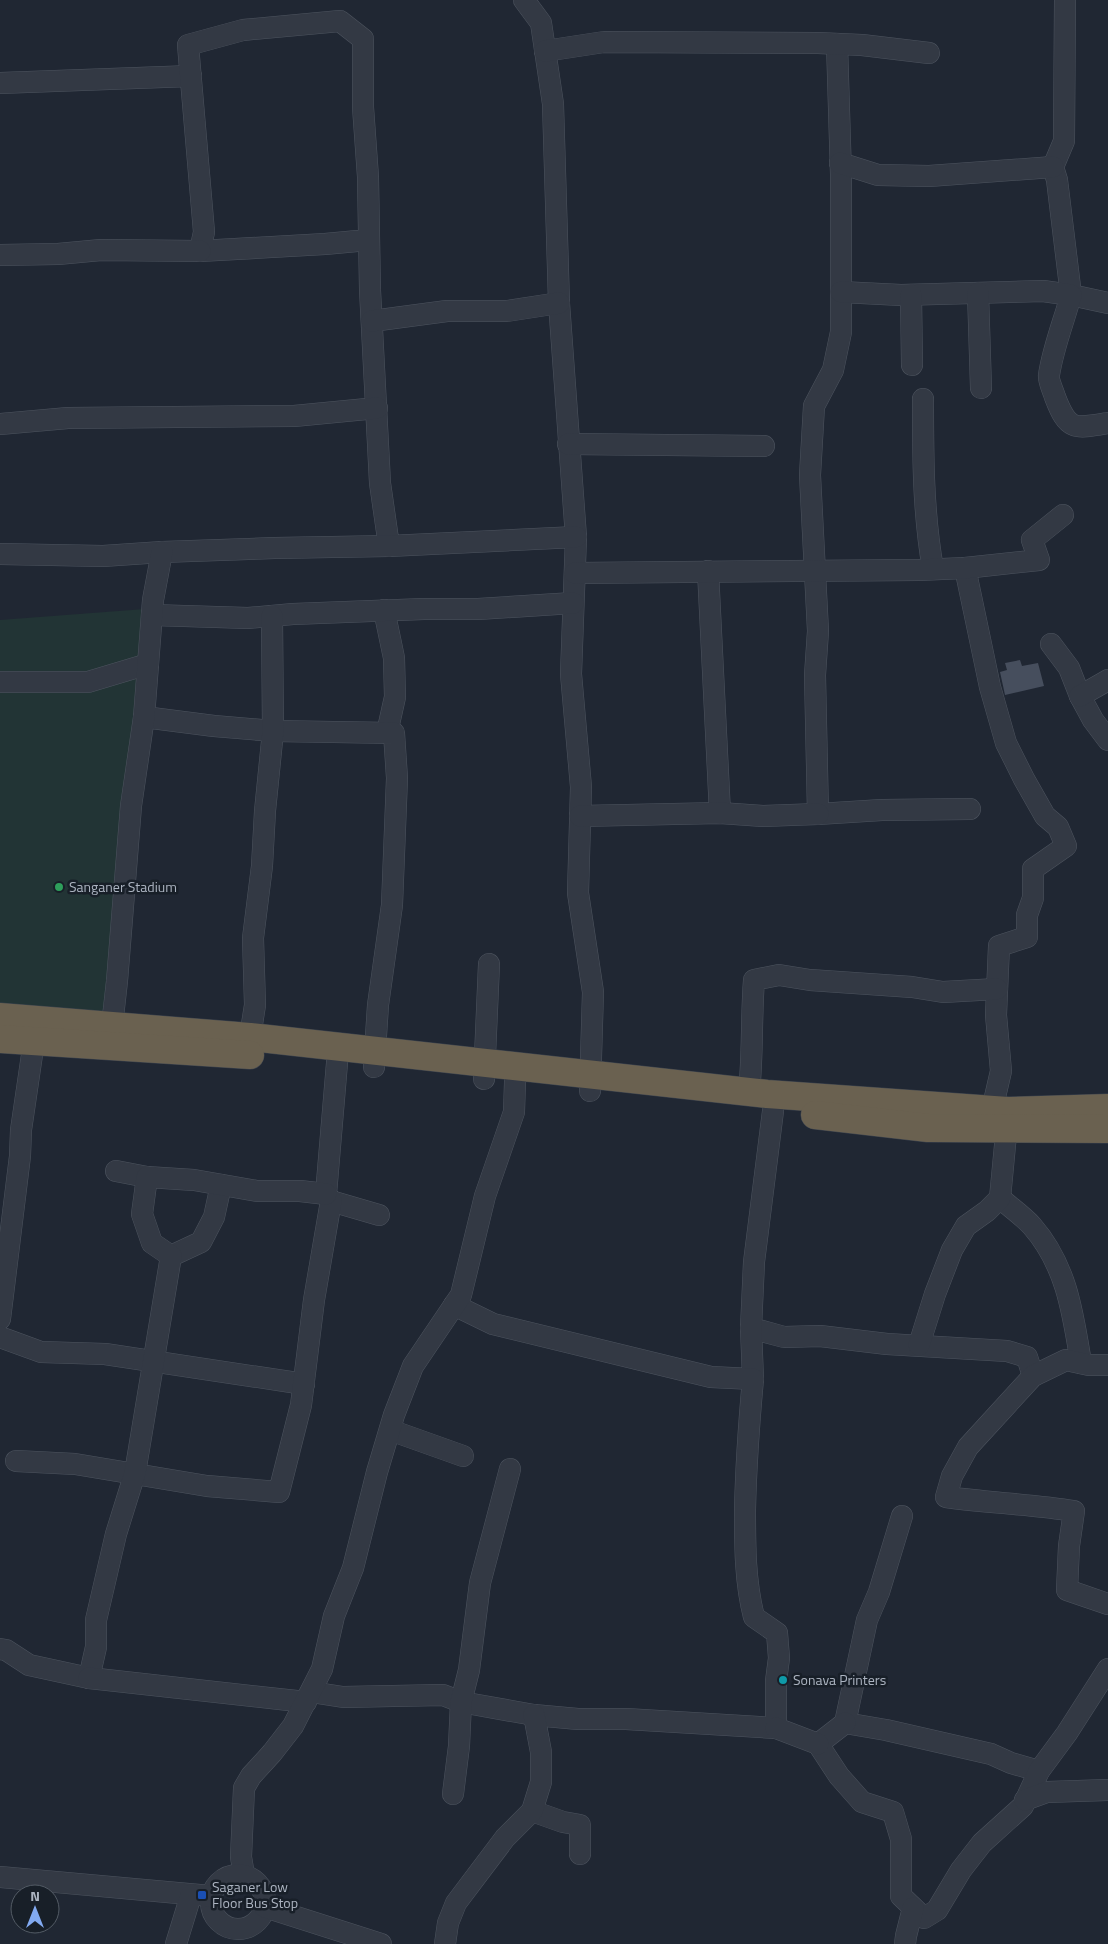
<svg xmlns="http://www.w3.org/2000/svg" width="1108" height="1944" viewBox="0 0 1108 1944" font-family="'Titillium Web',sans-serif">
  <rect width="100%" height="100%" fill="#202733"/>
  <polygon fill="#223435" points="145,609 106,1013 0,1003 0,620"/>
  <polygon fill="#464e5d" points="1020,660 1022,666 1038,663 1044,686 1005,695 1000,672 1007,670 1005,663"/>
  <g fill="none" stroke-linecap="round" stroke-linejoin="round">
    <g stroke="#4d545f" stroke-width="22">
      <g id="minor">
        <polyline points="524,0 541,23 553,104 559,303 576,537 571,674 581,787 578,893 593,992 590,1091"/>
        <polyline points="1065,0 1064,141 1053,167 1057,180 1071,295 1108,303"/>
        <polyline points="837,44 841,175 841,332 833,370 814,406 810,475 818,631 815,675 818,814 882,810 970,809"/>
        <polyline points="545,51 604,42 818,43 862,45 929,53"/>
        <polyline points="0,83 191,76"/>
        <polyline points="840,163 878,175 929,176 1053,167"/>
        <polyline points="368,240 325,244 200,251 204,232 188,45 243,30 340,21 363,39 363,107 368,177 370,290 380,483 389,546"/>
        <polyline points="0,255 58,254 101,250 200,251"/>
        <path d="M841 292 901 295 1043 291 1071 295C1064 321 1053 348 1049 375 1048 381 1053 390 1055 397 1068 431 1074 429 1108 423"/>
        <polyline points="978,293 981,388"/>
        <polyline points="911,295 912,365"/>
        <polyline points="372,321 447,311 507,311 559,303"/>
        <path d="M923 399C923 456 923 512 933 569"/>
        <polyline points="0,424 68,418 294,416 377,408"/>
        <polyline points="568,444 764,446"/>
        <polyline points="0,554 103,556 162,552 275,548 389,546 576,537"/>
        <polyline points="965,568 990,687 1006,743 1024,779 1045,816 1058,827 1066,846 1033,869 1033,898 1027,915 1027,937 999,946 996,1015 1001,1071 992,1110"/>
        <polyline points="708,571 720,813"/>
        <polyline points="575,573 919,570 965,568 1039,560 1032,540 1063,515"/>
        <polyline points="384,610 394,658 395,697 387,733"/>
        <polyline points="152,615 248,618 293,614 424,609 478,609 573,603"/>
        <polyline points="1051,644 1069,668 1080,696 1093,720 1108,740"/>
        <polyline points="0,682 88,682 148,664"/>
        <polyline points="1080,696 1108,680"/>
        <polyline points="144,717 214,726 273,731 394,733 397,778 392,905 378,1005 374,1067"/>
        <polyline points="580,816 720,813 763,816 818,814"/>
        <polyline points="112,1026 117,981 131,806 144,717 153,600 162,552"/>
        <polyline points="250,1037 255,1005 253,938 262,866 265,811 273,731 272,616"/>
        <polyline points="484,1079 489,964"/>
        <path d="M749 1092C753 1055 751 1018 754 980L779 975 810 980 912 987 943 992 997 989"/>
        <polyline points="116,1171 147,1177"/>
        <path d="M1000 1198C1010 1207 1023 1216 1032 1226 1067 1266 1073 1314 1081 1363"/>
        <polyline points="331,1201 379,1215"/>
        <polyline points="171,1256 201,1242 214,1217 221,1185"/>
        <polyline points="0,1319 20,1156 21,1130 34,1041"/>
        <polyline points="751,1328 784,1337 820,1336 887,1344 1007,1351 1027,1357 1033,1376"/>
        <polyline points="0,1337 41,1352 105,1354 304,1384"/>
        <polyline points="919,1345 935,1294 952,1250 966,1226 987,1211 1000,1198 1007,1124"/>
        <path d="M1108 1365H1089L1066 1360 1033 1376 968 1447 952 1476 946 1497C989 1503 1031 1504 1074 1511L1069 1546 1067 1590 1108 1604"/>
        <polyline points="753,1379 751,1328 754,1262 773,1111"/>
        <polyline points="390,1430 463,1456"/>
        <polyline points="16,1461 75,1464 207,1486 279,1492 301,1405 314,1300 331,1201 326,1194 337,1063"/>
        <polyline points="902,1516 879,1592 867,1620 845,1723 886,1730 991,1754 1011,1763 1039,1771"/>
        <polyline points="0,1649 6,1650 29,1665 89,1678 96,1647 96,1620 116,1534 135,1473 171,1256 152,1243 142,1214 147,1177 194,1180 257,1191 300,1191 326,1194"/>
        <polyline points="89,1678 306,1702"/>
        <path d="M311 1692 343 1697 443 1695 461 1702 534 1715 578 1719H626L776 1728V1681L779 1658 777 1633 754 1617C745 1582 745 1546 745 1510 746 1466 749 1423 753 1379L711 1377 493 1324 454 1305"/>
        <polyline points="845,1723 818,1744 839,1776 862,1802 893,1812 901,1839 901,1896 924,1918 937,1910 961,1870 982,1843 1023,1806 1039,1771 1067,1733 1108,1669"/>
        <polyline points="776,1728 818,1744"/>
        <polyline points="453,1794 459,1746 461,1702 469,1670 480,1583 510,1469"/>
        <polyline points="1025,1800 1047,1792 1108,1790"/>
        <polyline points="532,1811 563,1822 580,1825 580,1854"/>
        <polyline points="244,1875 241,1857 244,1788 251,1776 272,1753 293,1726 322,1669 334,1616 353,1568 377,1472 394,1415 413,1366 461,1295 485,1196 514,1112 515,1082 518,1066"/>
        <circle cx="238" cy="1902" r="27"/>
        <polyline points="0,1877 211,1896"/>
        <polyline points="265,1907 381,1944"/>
        <polyline points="176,1944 191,1895"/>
        <polyline points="445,1944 448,1923 456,1903 505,1838 532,1811 541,1782 541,1752 534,1715"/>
        <polyline points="905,1944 906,1936 913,1908"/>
      </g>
    </g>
    <g stroke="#3d444f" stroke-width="29">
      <g id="highway">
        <polyline points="0,1017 250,1037 767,1094 1008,1111 1108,1108"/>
        <polyline points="0,1039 250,1055"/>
        <polyline points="815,1115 928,1128 1108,1129"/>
      </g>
    </g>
    <use href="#minor" stroke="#333944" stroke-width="21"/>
    <use href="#highway" stroke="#6a6150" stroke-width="28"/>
  </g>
  <circle fill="#2e9e5b" stroke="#181f28" stroke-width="2" cx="59" cy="887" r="5"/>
  <circle fill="#0f9aa8" stroke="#181f28" stroke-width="2" cx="783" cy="1680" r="5"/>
  <rect fill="#1a4fb4" stroke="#181f28" stroke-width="2" x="197" y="1890" width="10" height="10" rx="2.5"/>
  <g text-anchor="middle" stroke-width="5" stroke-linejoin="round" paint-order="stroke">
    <g font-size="14" fill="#acb4c1" stroke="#181f28" text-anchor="start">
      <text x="69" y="892">Sanganer Stadium</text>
      <text x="793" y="1685">Sonava Printers</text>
      <text x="212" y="1892">Saganer Low<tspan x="212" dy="16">Floor Bus Stop</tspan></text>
    </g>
  </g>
  <g transform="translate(35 1909)"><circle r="24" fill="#181f28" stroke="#535b65"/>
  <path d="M0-4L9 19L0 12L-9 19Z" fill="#82aaf1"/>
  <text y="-8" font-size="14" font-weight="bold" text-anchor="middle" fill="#acb4c1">N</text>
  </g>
</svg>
